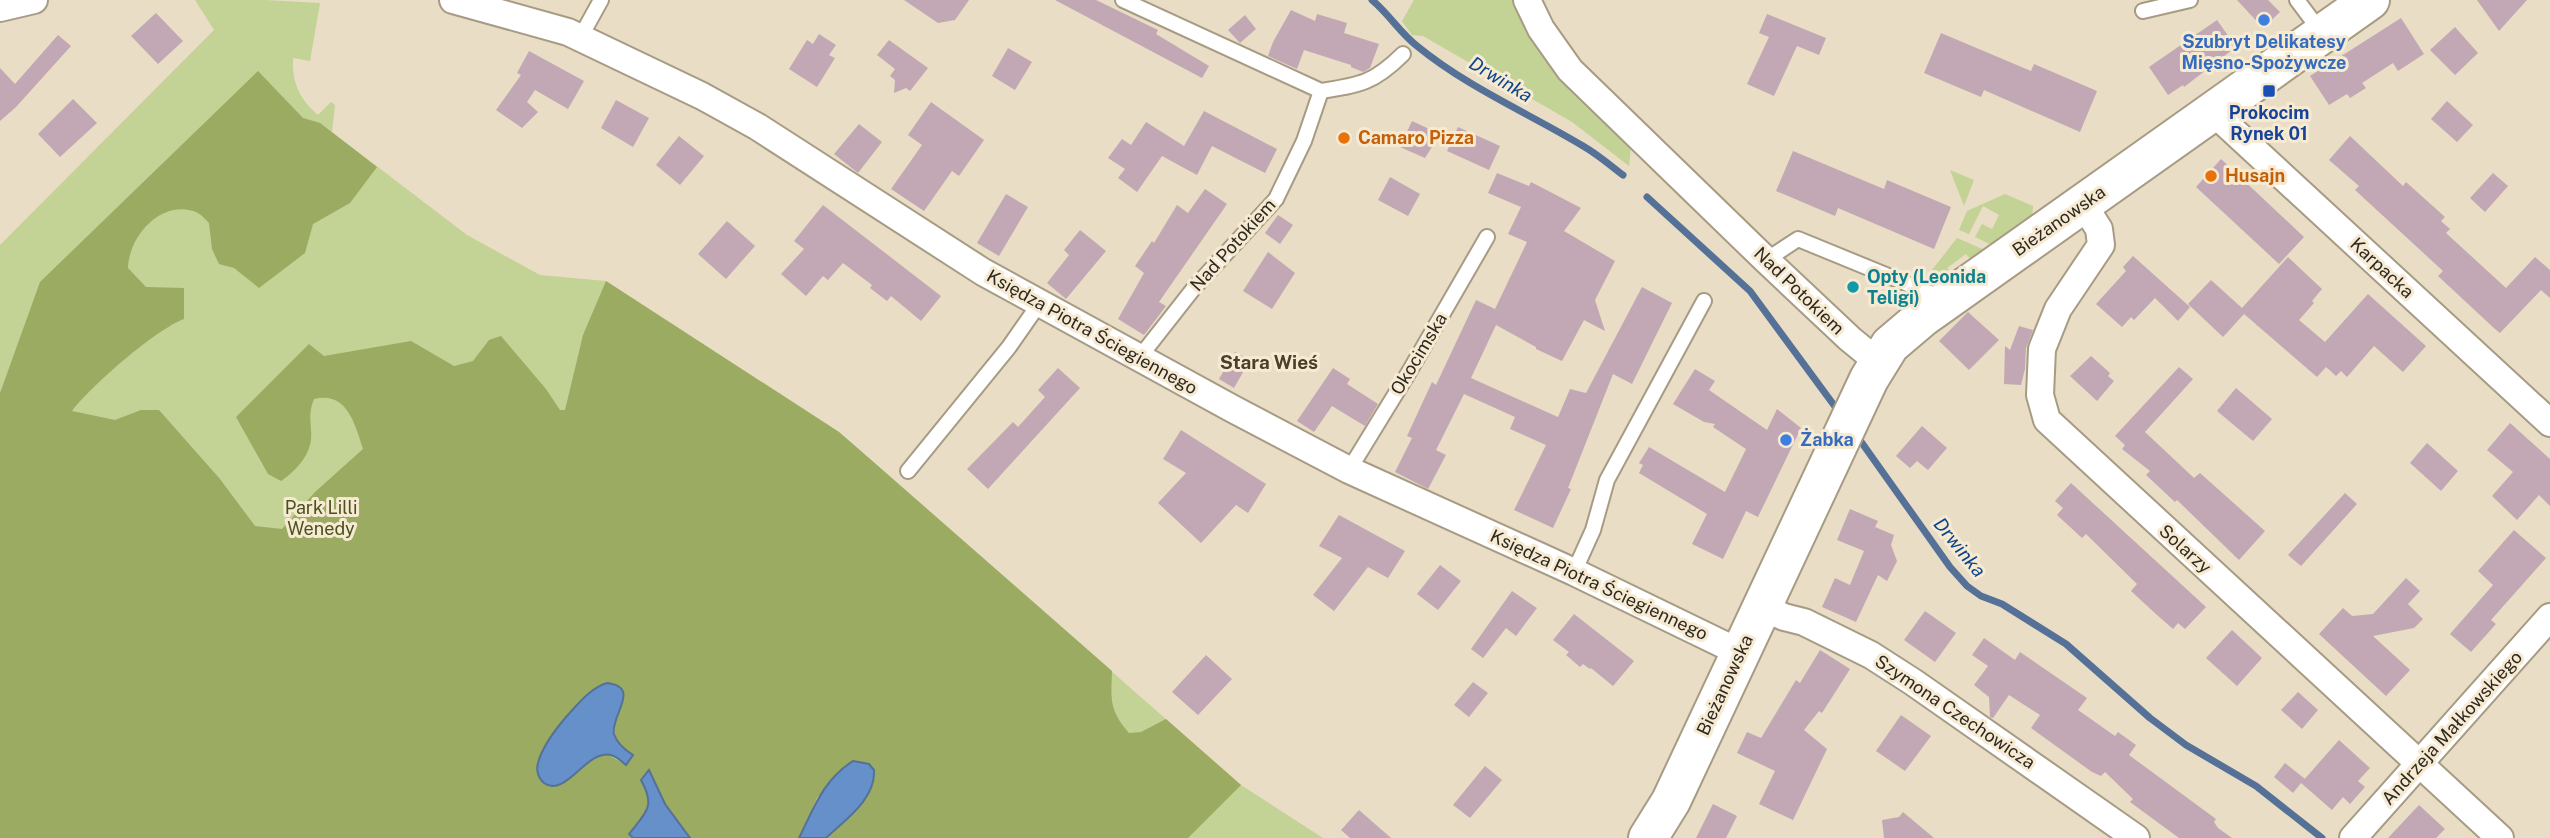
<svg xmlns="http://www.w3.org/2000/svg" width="2550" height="838" viewBox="0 0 2550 838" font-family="'Public Sans',sans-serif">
  <rect width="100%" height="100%" fill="#e9ddc5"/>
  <g fill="#c3d295">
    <path d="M195 0H266L320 3 310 61 293 58C292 83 299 98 318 115L331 102 335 105 332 132 467 235 540 275 606 281 839 432 1241 785 1323 838H0V245L214 30Z"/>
    <polygon points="1414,0 1516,0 1631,146 1629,166 1572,122 1423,36 1412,35 1402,21"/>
    <polygon points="1950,170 1974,180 1964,206"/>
    <polygon points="2005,194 2033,206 2032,219 1994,246 1975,237 1982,224 1992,229 1999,215 1983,206 1969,234 1959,230 1967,211"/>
    <polygon points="1957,238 1987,251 1972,261 1966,254 1947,268 1953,275 1941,283 1925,279"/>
  </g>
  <path fill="#9bab62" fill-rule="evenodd" d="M258 71 303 118 320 123 377 167 350 203 313 224 305 253 259 288 234 268 219 264 212 249 209 223C206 220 201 214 196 212 161 199 129 236 128 268L146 287 184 288V319C156 329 90 387 72 411L115 420 141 410H159L220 479 255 526 282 529 315 492 363 449C355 424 347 391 314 399 306 418 314 429 310 445 306 460 294 472 281 481L268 474 236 417 309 344 324 356 411 341 454 366 473 361 489 340 501 336 546 389 560 410H565L583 335 606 281 839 432 877 465 1112 671C1111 700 1109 710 1129 733L1141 732 1166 719 1241 785 1188 838H826L861 804 869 764 853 761 817 798 799 838H690L665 804 649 771 641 780C656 807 647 812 629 834L633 838H0V393L40 282ZM599 685 624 697C616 725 604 735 633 755L626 765 607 754 592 758 565 719Z"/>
  <g fill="#6690ca" stroke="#557197" stroke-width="2">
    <path d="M607 683C642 687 610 716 614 734 617 744 625 750 633 755L626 765C619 759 613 753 603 755 583 758 563 797 544 783 538 778 536 770 538 763 542 747 555 730 566 717 578 704 590 688 607 683Z"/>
    <path d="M853 761 869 764 874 770C876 799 845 820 826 838H799C814 808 823 780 853 761Z"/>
    <path d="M649 770 665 804 690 838H633L629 834C646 812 656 807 641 780Z"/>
  </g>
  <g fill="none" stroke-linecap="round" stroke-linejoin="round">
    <g stroke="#557197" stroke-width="7">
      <path d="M1372 0C1389 14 1400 33 1417 46 1467 87 1528 113 1583 146 1597 154 1610 165 1623 175"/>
      <polyline points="1647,197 1750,291 1839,412"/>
      <polyline points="1857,436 1950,567 1967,586 1981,596 2002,604 2066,644 2150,718 2186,745 2256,786 2322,838"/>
    </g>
  </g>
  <g fill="#c2a8b4">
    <polygon points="904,0 969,0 955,20 938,23"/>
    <polygon points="1055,0 1096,0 1158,30 1156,34 1209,66 1202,78"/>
    <polygon points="2237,0 2268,0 2280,12 2263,28"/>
    <polygon points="2477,0 2527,0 2499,31"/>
    <polygon points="1291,10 1315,21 1317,14 1347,23 1344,33 1379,44 1370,68 1363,72 1351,67 1351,65 1304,50 1297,69 1268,56 1273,42"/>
    <polygon points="156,13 183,41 158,64 131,36"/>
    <polygon points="1767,14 1826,38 1819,55 1797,46 1774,96 1747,84 1769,37 1759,33"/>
    <polygon points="1245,15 1256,29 1240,43 1228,30"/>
    <polygon points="2401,18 2424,54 2398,71 2393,63 2362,83 2366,88 2350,98 2347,94 2329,105 2310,76"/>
    <polygon points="2217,20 2236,47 2184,87 2183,85 2168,95 2149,67"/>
    <polygon points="2455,27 2478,53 2455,75 2430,50"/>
    <polygon points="1941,33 2031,71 2034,64 2097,91 2080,132 1984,90 1981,97 1924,73"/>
    <polygon points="819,34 836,45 829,55 835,58 817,87 789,69 807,40 813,44"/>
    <polygon points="58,35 71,46 16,107 0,121 0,68 15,84"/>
    <polygon points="889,40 928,68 910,91 906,88 894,93 895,80 890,76 895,69 877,55"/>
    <polygon points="1008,48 1032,62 1015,90 992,76"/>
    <polygon points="529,51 584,81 568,109 535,90 527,102 538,112 522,128 496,110 521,75 517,73"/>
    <polygon points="73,99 97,123 60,157 38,134"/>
    <polygon points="616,100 649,118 633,147 601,128"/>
    <polygon points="2447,101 2473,125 2457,142 2431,119"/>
    <polygon points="931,102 984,140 959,176 952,171 924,211 891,189 922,145 908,135"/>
    <polygon points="1204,111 1277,149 1265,173 1212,146 1197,175 1162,156 1137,192 1118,178 1125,169 1108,158 1122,139 1131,145 1146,122 1184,146"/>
    <polygon points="1412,121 1440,134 1425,158 1400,147"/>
    <polygon points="859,124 882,142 858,173 834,154"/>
    <polygon points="1458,127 1500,146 1489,170 1447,151"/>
    <polygon points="679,136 704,156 680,185 656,165"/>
    <polygon points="2350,136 2403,186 2406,182 2445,217 2441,221 2450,229 2446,233 2506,288 2535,257 2550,270 2550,298 2541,290 2500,333 2495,329 2438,276 2443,271 2355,190 2359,186 2329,160"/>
    <polygon points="1793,151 1884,189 1887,180 1951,207 1934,249 1838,208 1835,216 1776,191"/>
    <polygon points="2221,159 2304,237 2279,264 2196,187"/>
    <polygon points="1497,173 1529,186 1531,182 1581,208 1564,231 1615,261 1595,300 1605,331 1584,320 1562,361 1536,349 1536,347 1496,325 1471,378 1558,417 1570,389 1586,393 1642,287 1672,303 1632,384 1613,374 1568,488 1571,489 1553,528 1514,510 1546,445 1510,429 1515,417 1464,394 1436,450 1446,455 1428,489 1395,472 1412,438 1407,436 1432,382 1436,385 1476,300 1495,309 1527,242 1508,234 1521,207 1488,193"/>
    <polygon points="2493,173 2508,186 2485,212 2470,198"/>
    <polygon points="1390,177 1420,194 1408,216 1378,200"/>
    <polygon points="1205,189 1227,204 1159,302 1166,306 1144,335 1118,319 1144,273 1135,266 1152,241 1154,243 1177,205 1188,213"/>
    <polygon points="1006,194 1028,207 999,256 977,243"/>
    <polygon points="823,205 941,296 921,321 891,296 887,301 870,288 872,285 843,263 828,280 823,276 806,296 781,274 804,249 794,241"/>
    <polygon points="1278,215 1293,225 1280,244 1265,233"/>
    <polygon points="727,221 755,246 726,279 698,254"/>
    <polygon points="1080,230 1106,251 1066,299 1047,283 1069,255 1064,250"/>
    <polygon points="1268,252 1295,273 1272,309 1243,291"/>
    <polygon points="2133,256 2190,307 2178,321 2155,298 2134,320 2131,317 2122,327 2096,304 2126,271 2123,267"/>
    <polygon points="2288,257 2322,289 2312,301 2314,303 2299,320 2325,342 2368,294 2426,346 2403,372 2374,346 2347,377 2341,371 2336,376 2326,367 2317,377 2244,314 2223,337 2188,304 2211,280 2242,308"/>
    <polygon points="1968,312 1999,340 1969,370 1939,341"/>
    <polygon points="2019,326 2033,330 2026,348 2025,369 2021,385 2004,384 2005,346 2010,350"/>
    <polygon points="1235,352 1250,360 1234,388 1219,379"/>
    <polygon points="2091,356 2110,373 2108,376 2114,381 2097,401 2070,376"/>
    <polygon points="2179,367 2193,379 2145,432 2194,478 2200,473 2265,531 2239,560 2177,500 2175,502 2146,475 2150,471 2122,449 2125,445 2115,436"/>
    <polygon points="1058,368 1080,388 988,489 967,469 1013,422 1018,427 1045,397 1038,390"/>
    <polygon points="1333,368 1350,379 1347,384 1378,404 1365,426 1332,406 1314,432 1297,421"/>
    <polygon points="1695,369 1715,381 1709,390 1767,430 1777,409 1801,428 1758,517 1746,511 1723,559 1692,544 1707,514 1639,473 1643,465 1639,463 1649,447 1725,492 1746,449 1713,427 1715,424 1704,422 1673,404"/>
    <polygon points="2236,388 2272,419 2253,441 2217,411"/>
    <polygon points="2510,423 2550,459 2550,506 2539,495 2517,520 2492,496 2513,472 2487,450"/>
    <polygon points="1922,426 1947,448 1928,470 1917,461 1910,468 1896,456"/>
    <polygon points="1181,430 1266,484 1248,513 1236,505 1201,543 1158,503 1186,473 1163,459"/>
    <polygon points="2427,443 2458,471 2441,491 2410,463"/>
    <polygon points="2071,483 2206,607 2185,629 2178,623 2173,629 2157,615 2131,591 2137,584 2086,534 2082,538 2057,515 2063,508 2055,501"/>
    <polygon points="2345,493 2357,504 2301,566 2288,555"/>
    <polygon points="1850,509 1878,521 1875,527 1894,535 1891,545 1897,561 1887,581 1878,575 1856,622 1822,607 1835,578 1850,585 1864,551 1837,540"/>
    <polygon points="1339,515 1405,551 1388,578 1368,567 1334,611 1313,595 1342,558 1319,546"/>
    <polygon points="2514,530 2546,558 2491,620 2496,624 2471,652 2450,634 2493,585 2478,571"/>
    <polygon points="1440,565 1461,581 1438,610 1417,594"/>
    <polygon points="2406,578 2420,591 2408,604 2423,619 2414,628 2373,636 2410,670 2386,696 2319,634 2343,608 2352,616 2373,614"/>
    <polygon points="1512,591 1537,608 1516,636 1506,628 1483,658 1471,649"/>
    <polygon points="1925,611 1956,633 1935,662 1904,640"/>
    <polygon points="1574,614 1634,661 1613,686 1591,668 1590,669 1583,664 1580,667 1566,655 1569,652 1553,640"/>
    <polygon points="2232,630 2262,658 2237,686 2206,658"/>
    <polygon points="1984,638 2015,660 2020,652 2087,698 2078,710 2115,736 2118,732 2136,745 2129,755 2216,819 2214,822 2218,828 2232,838 2179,838 2130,802 2133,799 2105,772 2101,776 2092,772 2031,728 2040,715 2009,695 1993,718 1990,717 1989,697 1974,685 1988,666 1972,655"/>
    <polygon points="1820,650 1850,669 1822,713 1819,711 1804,730 1827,749 1793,820 1759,804 1775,771 1737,753 1747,732 1761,738 1796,680 1800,683"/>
    <polygon points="1206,655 1232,679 1198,715 1172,692"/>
    <polygon points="1473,682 1488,693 1469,717 1454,705"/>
    <polygon points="2298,692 2318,710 2302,729 2281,710"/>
    <polygon points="1901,715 1931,736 1905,771 1876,751"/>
    <polygon points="2339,740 2370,768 2358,781 2365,787 2350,804 2343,797 2332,810 2301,783 2293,793 2274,777 2285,763 2305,779 2302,782"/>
    <polygon points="1485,766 1502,780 1470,818 1453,805"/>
    <polygon points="1713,804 1737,816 1726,838 1696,838"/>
    <polygon points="2419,805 2445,829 2436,838 2388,838"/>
    <polygon points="1359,810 1391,838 1350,838 1341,830"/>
    <polygon points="1903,812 1934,838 1884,838 1882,820 1899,817"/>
  </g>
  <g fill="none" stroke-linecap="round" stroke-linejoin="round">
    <g stroke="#a79b84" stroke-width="18">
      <g id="lane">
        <polyline points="1123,0 1321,91 1304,141 1276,199 1194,288 1139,358"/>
        <polyline points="2297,0 2321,32"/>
        <polyline points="2143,11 2190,0"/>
        <polyline points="580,38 601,0"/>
        <path d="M1321 91C1360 85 1374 83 1403 54"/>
        <polyline points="1766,260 1798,239 1942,298"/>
        <polyline points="1349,470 1409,372 1487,237"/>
        <polyline points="908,471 1009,347 1039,304"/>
        <polyline points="1574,572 1593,530 1607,480 1704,301"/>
      </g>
    </g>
    <g stroke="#a79b84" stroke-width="30">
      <g id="street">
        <polyline points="453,0 568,32 702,96 758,127 983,272 1233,409 1349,470 1574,572 1741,653"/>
        <polyline points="1527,0 1541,29 1570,70 1766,260 1850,339 1878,362"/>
        <polyline points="0,8 34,0"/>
        <polyline points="2214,113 2550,423"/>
        <polyline points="2083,204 2099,229 2101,245 2058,309 2042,349 2040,395 2047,420 2500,838"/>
        <polyline points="1762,607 1784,617 1804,622 1871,655 1913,682 2136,838"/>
        <polyline points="2353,838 2550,617"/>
      </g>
    </g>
    <g stroke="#a79b84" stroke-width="42">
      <polyline id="secondary" points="1648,838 1671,801 1869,379 1890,345 1923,317 2370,0"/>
    </g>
    <use href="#lane" stroke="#fff" stroke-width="14"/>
    <use href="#street" stroke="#fff" stroke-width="26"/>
    <use href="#secondary" stroke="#fff" stroke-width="38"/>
  </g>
  <g fill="#3f7fe0" stroke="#f7ead2" stroke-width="2.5">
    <circle cx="2264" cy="20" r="7"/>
    <circle cx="1786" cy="440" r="7"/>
  </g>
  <rect fill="#1a4fb4" stroke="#f7ead2" stroke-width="2.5" x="2262" y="84" width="14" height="14" rx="3.5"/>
  <g fill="#e8710a" stroke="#f7ead2" stroke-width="2.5">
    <circle cx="1344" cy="138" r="7"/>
    <circle cx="2211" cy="176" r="7"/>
  </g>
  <circle fill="#0f9aa8" stroke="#f7ead2" stroke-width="2.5" cx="1853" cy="287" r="7"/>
  <g text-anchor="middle" stroke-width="6" stroke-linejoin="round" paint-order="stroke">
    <g font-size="18" font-weight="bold" fill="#366cbe" stroke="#f7ead2">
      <text x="2264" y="48">Szubryt Delikatesy<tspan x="2264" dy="21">Mięsno-Spożywcze</tspan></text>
      <text x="1800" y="446" text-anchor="start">Żabka</text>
    </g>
    <g font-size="18" font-weight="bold" fill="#164399" stroke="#f7ead2">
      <text x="2269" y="119">Prokocim<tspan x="2269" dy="21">Rynek 01</tspan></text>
    </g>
    <g font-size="18" font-weight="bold" fill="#c56008" stroke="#f7ead2" text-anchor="start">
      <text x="1358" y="144">Camaro Pizza</text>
      <text x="2225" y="182">Husajn</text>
    </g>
    <g font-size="18" fill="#2e2920" stroke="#f7ead2">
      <text transform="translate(2059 221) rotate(-35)" y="6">Bieżanowska</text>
      <text transform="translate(1233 245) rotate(-48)" y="6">Nad Potokiem</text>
      <text transform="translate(2382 268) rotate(43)" y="6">Karpacka</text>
      <text transform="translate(1799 291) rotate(44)" y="6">Nad Potokiem</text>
      <text transform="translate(1092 332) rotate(29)" y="6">Księdza Piotra Ściegiennego</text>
      <text transform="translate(1419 354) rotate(-59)" y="6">Okocimska</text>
      <text transform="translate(2185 549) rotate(42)" y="6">Solarzy</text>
      <text transform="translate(1599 585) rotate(25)" y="6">Księdza Piotra Ściegiennego</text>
      <text transform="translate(1725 685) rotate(-65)" y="6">Bieżanowska</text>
      <text transform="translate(1955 712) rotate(34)" y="6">Szymona Czechowicza</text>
      <text transform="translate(2452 728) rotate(-48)" y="6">Andrzeja Małkowskiego</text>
    </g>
    <g font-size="18" font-weight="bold" fill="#0d838f" stroke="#f7ead2" text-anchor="start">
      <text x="1867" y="283">Opty (Leonida<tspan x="1867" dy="21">Teligi)</tspan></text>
    </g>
    <g font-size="18" fill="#47521c" stroke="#f7ead2">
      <text x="321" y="514">Park Lilli<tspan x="321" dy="21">Wenedy</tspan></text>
    </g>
    <g font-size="19" font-style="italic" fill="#0d458b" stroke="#f7ead2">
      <text transform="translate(1501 79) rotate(31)" y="7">Drwinka</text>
      <text transform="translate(1960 547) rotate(51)" y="7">Drwinka</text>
    </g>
    <g font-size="19" font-weight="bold" fill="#493f2b" stroke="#f7ead2">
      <text x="1269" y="369">Stara Wieś</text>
    </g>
  </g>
</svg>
